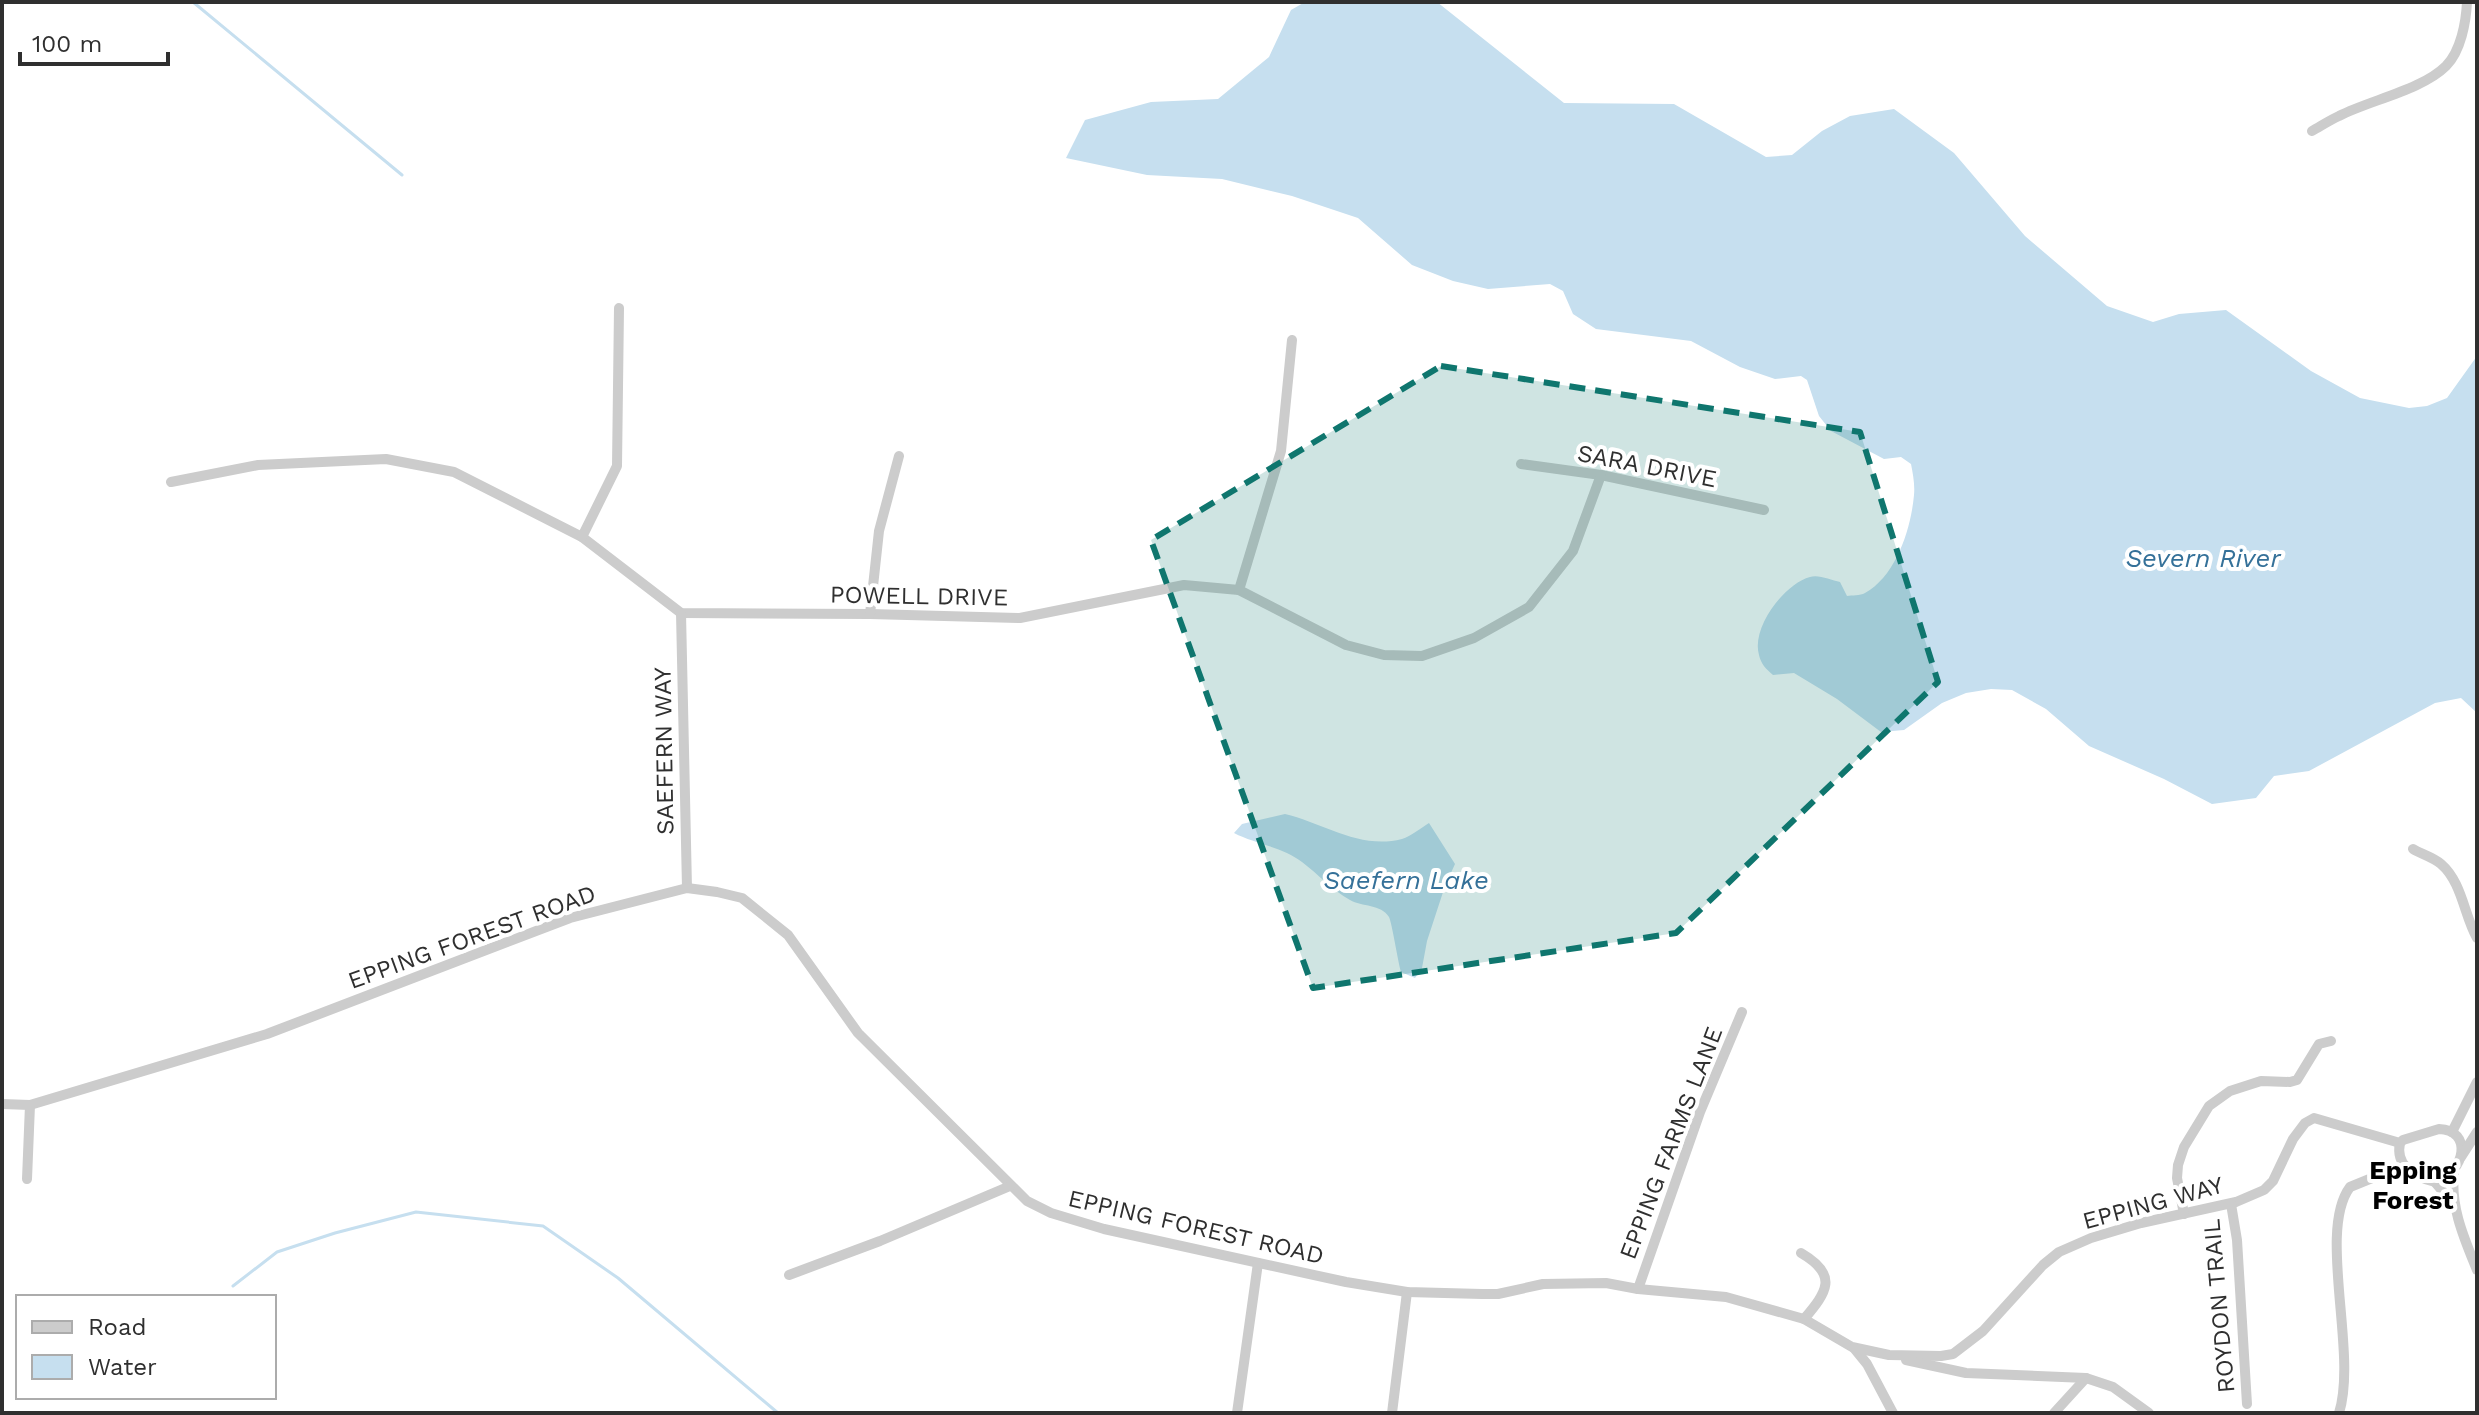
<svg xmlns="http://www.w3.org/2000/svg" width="2479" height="1415" viewBox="0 0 2479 1415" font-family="'Work Sans',sans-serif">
  <rect width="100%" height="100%" fill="#fff"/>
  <g fill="#c6dfef">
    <path d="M1305 2H1437L1564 103 1674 104 1766 157 1792 155 1822 131 1850 116 1894 109 1954 153 2025 236 2107 306 2153 322 2179 314 2226 310 2311 371 2360 398 2409 408 2427 406 2447 398 2477 356V713L2461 698 2435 703 2309 771 2274 776 2256 798 2212 804 2164 779 2089 746 2046 709 2012 690 1991 689 1966 693 1942 703 1904 730 1881 732 1837 699 1794 673 1773 675C1766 669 1761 664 1759 655 1751 628 1784 584 1810 577 1818 574 1831 580 1840 582L1847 596C1852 595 1860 596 1865 593 1896 576 1911 529 1914 495 1915 485 1913 474 1911 464L1901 457 1884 459 1831 431 1819 416 1807 380 1801 376 1775 379 1740 367 1691 341 1596 329 1573 314 1563 291 1550 284 1488 289 1453 281 1412 265 1358 218 1292 196 1222 179 1147 175 1066 158 1085 120 1151 102 1218 99 1269 57 1291 10Z"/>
    <path d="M1285 814C1323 823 1360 850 1402 839 1411 836 1421 828 1429 823L1455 864 1445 886 1427 941 1422 968 1415 978 1401 972C1398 962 1392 923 1389 917 1381 904 1362 907 1350 900 1332 890 1318 874 1302 862 1283 847 1255 844 1234 833L1242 824Z"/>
  </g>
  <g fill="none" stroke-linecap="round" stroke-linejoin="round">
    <g stroke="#c6dfef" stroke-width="3">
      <polyline points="193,2 402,175"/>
      <polyline points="233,1286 277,1252 335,1233 416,1212 543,1226 618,1278 778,1413"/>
    </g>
    <g stroke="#ccc" stroke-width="10">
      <path d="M2312 131C2321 126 2330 120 2339 116 2370 100 2422 90 2446 66 2461 51 2466 22 2467 2"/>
      <polyline points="1521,464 1601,475 1764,510"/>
      <polyline points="171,482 258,465 386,459 454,472 582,537 681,613 870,614 1020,618 1184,585 1239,590 1346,645 1384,655 1422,656 1474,638 1529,607 1573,551 1601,475"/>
      <polyline points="582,537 617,466 619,308"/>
      <polyline points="1239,590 1281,451 1292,340"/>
      <polyline points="681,613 687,888"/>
      <polyline points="870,614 879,531 899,456"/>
      <path d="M2413 849C2421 854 2433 857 2441 864 2462 882 2464 915 2477 938"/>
      <polyline points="2,1104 30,1105 267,1034 570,918 687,888 717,892 742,898 788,935 858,1033 1027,1201 1051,1213 1104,1229 1346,1282 1407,1292 1482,1294 1498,1294 1543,1284 1606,1283 1638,1289 1726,1297 1804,1319 1852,1347 1889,1355 1941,1356 1953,1354 1983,1331 2043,1265 2059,1252 2091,1238 2141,1223 2236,1202 2264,1190 2273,1181 2293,1139 2305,1123 2314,1118 2400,1143"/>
      <path d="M2439 1129C2473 1130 2466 1172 2435 1182 2415 1177 2395 1166 2400 1143L2403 1140Z"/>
      <polyline points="2452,1132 2477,1082"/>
      <polyline points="2461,1157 2477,1132"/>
      <path d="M2454 1172C2450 1207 2464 1238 2477 1270"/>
      <polyline points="27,1179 30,1105"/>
      <polyline points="2435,1182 2454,1205"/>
      <polyline points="2231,1204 2237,1240 2247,1404"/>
      <polyline points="2184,1214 2177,1178 2178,1165 2184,1147 2209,1106 2230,1091 2261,1081 2290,1082 2297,1080 2319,1044 2331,1041"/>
      <path d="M1801 1253C1839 1275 1827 1292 1804 1319"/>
      <polyline points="789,1275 880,1241 1010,1186"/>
      <polyline points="1638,1289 1700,1112 1742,1012"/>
      <polyline points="1854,1348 1867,1364 1893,1413"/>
      <polyline points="1906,1360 1966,1373 2086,1378 2113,1387 2149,1413"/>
      <polyline points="1237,1413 1258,1263"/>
      <polyline points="1392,1413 1407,1292"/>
      <polyline points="2054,1413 2086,1378"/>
      <path d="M2339 1413C2358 1353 2317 1231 2350 1187L2404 1165"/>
    </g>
  </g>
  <path fill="#0f766e" fill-opacity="0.2" stroke="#0f766e" stroke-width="6" stroke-dasharray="16 10" stroke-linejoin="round" d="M1441 366 1860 432 1938 682 1676 933 1313 988 1151 540Z"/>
  <g text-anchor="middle" stroke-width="8" stroke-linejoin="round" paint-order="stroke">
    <g font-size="24" fill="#2f2f2f" stroke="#fff">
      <text transform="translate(1647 466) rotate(11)" y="8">SARA DRIVE</text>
      <text transform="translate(919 596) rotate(1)" y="8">POWELL DRIVE</text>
      <text transform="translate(664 751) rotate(-91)" y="8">SAEFERN WAY</text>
      <text transform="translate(472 937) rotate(-20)" y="8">EPPING FOREST ROAD</text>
      <text transform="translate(1671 1143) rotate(-69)" y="8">EPPING FARMS LANE</text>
      <text transform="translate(2153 1203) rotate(-15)" y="8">EPPING WAY</text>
      <text transform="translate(1196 1227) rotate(13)" y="8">EPPING FOREST ROAD</text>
      <text transform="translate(2219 1306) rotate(-95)" y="8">ROYDON TRAIL</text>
    </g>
    <g font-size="26" font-style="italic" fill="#357199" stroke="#fff">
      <text x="2203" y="567">Severn River</text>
      <text x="1406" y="889">Saefern Lake</text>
    </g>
    <g font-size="26" font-weight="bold" fill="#000" stroke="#fff">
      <text x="2413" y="1179">Epping<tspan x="2413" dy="30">Forest</tspan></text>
    </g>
  </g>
  <rect width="2479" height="1415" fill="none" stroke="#2f2f2f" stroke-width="8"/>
  <rect x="16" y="1295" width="260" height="104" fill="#ffffff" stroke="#acacac" stroke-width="2"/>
  <rect x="32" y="1321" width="40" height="12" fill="#cccccc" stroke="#acacac" stroke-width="2"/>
  <text x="88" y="1335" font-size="24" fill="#2f2f2f">Road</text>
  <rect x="32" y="1355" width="40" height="24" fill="#c6dfef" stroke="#acacac" stroke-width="2"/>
  <text x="88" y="1375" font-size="24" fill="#2f2f2f">Water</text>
  <path d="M20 52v12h148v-12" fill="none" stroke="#2f2f2f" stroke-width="4"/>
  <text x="32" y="52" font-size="24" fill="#2f2f2f" stroke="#ffffff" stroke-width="6" paint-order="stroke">100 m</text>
</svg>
